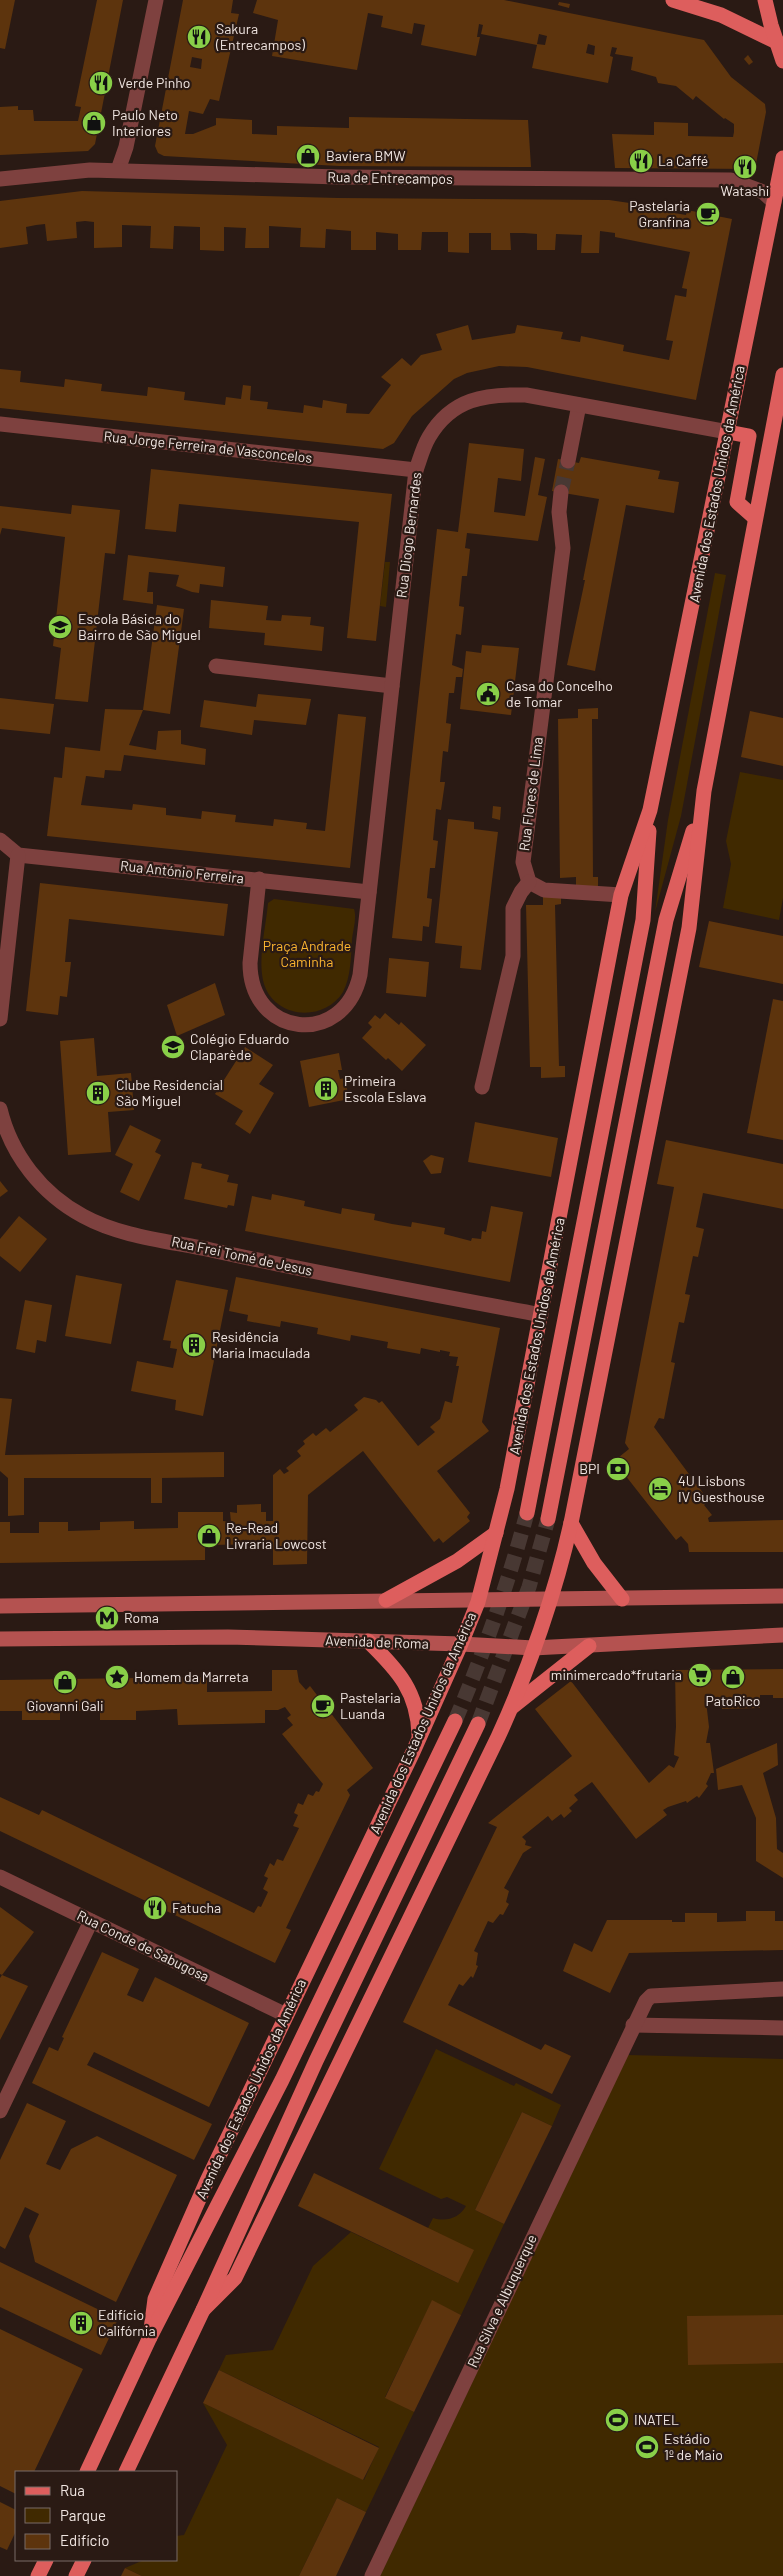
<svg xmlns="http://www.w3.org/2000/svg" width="783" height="2576" viewBox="0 0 783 2576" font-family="Barlow,sans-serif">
  <rect width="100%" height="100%" fill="#2a1a14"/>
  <g fill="#402900">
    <polygon points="385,562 390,562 386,607 380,606"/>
    <polygon points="715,573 726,575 681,816 655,912 668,820"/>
    <polygon points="740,772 783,780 783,898 779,920 723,908 731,864 726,841"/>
    <path d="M274 899 354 909C357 918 353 930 352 939 351 956 351 977 343 992 323 1024 271 1018 263 980 258 956 266 927 268 903Z"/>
    <path d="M436 2049 514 2086 516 2083 561 2105 552 2126 522 2112 475 2210 504 2224 461 2315 432 2301 385 2397 414 2412 366 2512 337 2498 299 2576H142L125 2568 144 2560H176V2536L184 2535 227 2445 203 2403 364 2480 379 2447 219 2370 226 2355 273 2350 313 2266 351 2232 458 2283 428 2228 433 2218C447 2222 459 2218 466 2206L447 2197 441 2199 379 2169Z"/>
    <polygon points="628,2055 783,2059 783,2576 380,2576"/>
  </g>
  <g fill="#5d340d" fill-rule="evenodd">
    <polygon points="0,0 15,0 5,49 0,48"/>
    <polygon points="97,0 123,0 95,144 88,151 0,155 0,107 18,106 18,110 33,110 34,121 78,121 81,107 75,106"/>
    <path d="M183 0H233L231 13 239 14 219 101 210 99 203 114 189 111 185 134H193L216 125V118L252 120V134L277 135V126L349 128V117L528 120 531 167 339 166 164 156 158 153 155 146ZM192 57 202 59 201 69 190 67Z"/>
    <path d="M257 0H504L704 40 731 77 765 104 766 112 755 169 615 168 612 134 654 135V122L688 123V136L733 137 734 132V124L725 118 724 119 696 96 693 100 676 86 658 83 656 77 631 70 633 57 615 54 617 48 612 47 610 56 613 57 608 83 532 68 537 45 481 34 483 25 479 24 477 37H480L476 56 421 45 425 25 414 23 412 34 381 27 383 16 368 13 357 70 272 56 278 20 253 13ZM539 34 547 36 545 45 537 44ZM588 44 595 46 594 55 586 53Z"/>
    <polygon points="559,2 570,4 569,8 558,5"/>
    <polygon points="748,55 753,62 749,65 744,59"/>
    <polygon points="82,191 338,198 609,200 657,207 657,210 686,215 687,210 732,219 696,400 527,367 499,366 467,373 454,379 412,416 394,443 383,449 0,408 0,369 21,371 20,382 64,387 65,379 102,384 101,391 147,396 148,387 185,392 184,400 225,405 226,397 241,399 243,385 251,386 250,400 268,402 267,409 303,413 304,405 322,408 323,400 347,404 346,413 369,414 391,385 381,377 402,358 411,366 421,355 442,350 436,334 468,325 472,340 515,333 517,325 563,332 561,339 580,342 581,336 624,345 623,351 669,360 673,341 666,340 675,295 686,297 687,289 682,288 690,252 615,237 615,233 600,231 599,253 581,253 582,235 556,234 555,250 537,250 537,234 524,233 510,233 511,250 491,250 491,233 469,233 469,253 448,252 448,232 422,232 421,250 398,250 398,234 376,232 376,250 351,250 351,231 326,229 325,248 300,247 301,228 269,226 269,248 245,248 246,228 224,227 224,251 200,250 200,227 174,226 173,249 150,248 151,226 122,225 122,247 94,248 94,222 85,221 76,222 77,238 47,241 45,224 36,225 26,227 28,244 0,248 0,201"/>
    <polygon points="469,443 524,449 521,481 498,478 494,512 525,516 535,457 545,459 538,495 547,497 538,541 467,533 465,548 470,549 467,576 462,576 459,606 464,607 461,635 456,634 452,665 463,669 462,677 456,677 454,693 449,693 446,723 451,724 448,752 443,751 440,782 445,782 441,810 436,809 433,840 438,841 435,868 430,868 427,898 432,899 429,927 423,926 422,941 392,938 437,529 458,532"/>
    <polygon points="581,457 660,471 658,479 679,482 674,513 626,505 595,671 567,665 585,580 583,580 599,499 552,491 558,459 579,463"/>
    <polygon points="151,469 392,494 376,641 347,638 359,522 179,504 176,532 145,529"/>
    <polygon points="72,505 120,510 115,554 105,553 88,702 55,699 61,648 53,646 65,537 2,528 0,535 0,506 71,514"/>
    <polygon points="128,555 225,567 223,587 200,584 199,593 192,592 176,586 179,575 149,572 147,592 153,592 153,604 123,600"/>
    <polygon points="211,600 268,606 266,620 281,621 282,615 311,617 310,625 324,627 322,651 264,645 265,633 209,628"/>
    <polygon points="157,605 184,609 170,714 143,710"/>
    <polygon points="482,645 519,648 511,715 460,709 466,651 481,653"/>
    <polygon points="258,694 311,699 306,725 254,720 252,735 200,727 204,700 256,707"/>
    <polygon points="0,698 54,704 50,734 0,729"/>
    <polygon points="598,708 598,719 592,719 593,877 598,877 598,886 576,886 576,877 560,878 558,719 578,718 578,709"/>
    <polygon points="105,709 143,710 129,745 156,750 158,731 181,730 181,744 206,749 205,765 124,755 121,771 105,770 104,778 86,776 81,805 132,810 133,804 166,808 166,815 201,819 202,811 236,815 235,822 273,826 274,819 307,823 306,829 325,831 338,714 366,717 350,868 47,836 54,777 62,778 65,747 100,751"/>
    <polygon points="750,711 783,718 783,766 741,757"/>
    <polygon points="493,806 501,807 500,820 492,818"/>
    <polygon points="448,819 474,822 474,829 498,832 481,970 460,968 462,946 435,943"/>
    <polygon points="40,883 228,904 224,936 69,919 65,962 71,962 67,997 60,996 58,1015 26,1011"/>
    <polygon points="543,897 561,897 561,904 555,905 559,1066 565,1066 565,1077 541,1078 541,1067 530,1067 526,905 543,905"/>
    <polygon points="709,921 783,936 783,984 699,967"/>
    <polygon points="389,958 429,962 426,997 386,993"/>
    <polygon points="215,983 225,1015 177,1036 167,1005"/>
    <polygon points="773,999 783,1001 783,1140 747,1133"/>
    <polygon points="385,1013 399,1025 401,1022 426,1045 402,1071 388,1058 386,1060 362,1038 372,1027 368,1023 375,1015 380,1019"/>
    <polygon points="94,1038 97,1076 131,1073 134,1110 108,1112 111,1152 68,1155 60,1041"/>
    <polygon points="245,1047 273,1065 259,1084 274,1093 250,1134 235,1124 243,1111 215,1094"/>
    <polygon points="339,1053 342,1070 338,1070 340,1079 345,1078 349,1099 309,1107 300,1061"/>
    <polygon points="475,1122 558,1138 551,1177 468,1162"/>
    <polygon points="130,1125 161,1140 155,1152 161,1155 139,1201 120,1192 133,1164 115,1155"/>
    <polygon points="666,1140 783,1164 783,1209 703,1193 696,1227 704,1229 698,1257 693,1256 685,1294 690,1295 684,1323 679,1322 671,1362 675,1363 664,1419 659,1418 654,1427 709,1501 704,1505 712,1515 708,1518 709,1522 783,1520 783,1552 689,1552 688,1544 681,1536 676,1540 614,1461 629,1449 625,1443 674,1187 657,1184"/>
    <polygon points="431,1155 444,1158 441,1173 431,1174 423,1161"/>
    <polygon points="192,1162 202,1164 201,1168 229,1175 227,1182 238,1184 234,1206 228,1205 227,1208 184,1199"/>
    <polygon points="0,1181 8,1191 0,1197"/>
    <polygon points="272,1194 305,1201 304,1206 341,1214 342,1208 375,1214 374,1220 392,1224 411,1227 412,1222 445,1228 444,1234 471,1241 472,1238 481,1239 482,1231 486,1232 491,1206 523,1212 510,1282 245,1231 252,1196 271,1200"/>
    <polygon points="19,1216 47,1239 20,1272 0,1256 0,1239"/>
    <polygon points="76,1275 122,1284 111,1344 65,1336"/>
    <polygon points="236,1277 500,1328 482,1422 489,1431 437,1471 470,1513 467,1517 470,1521 443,1543 439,1538 434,1542 363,1451 308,1495 307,1564 273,1565 273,1544 205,1545 205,1560 0,1563 0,1522 10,1522 10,1533 39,1533 39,1522 68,1522 68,1531 100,1530 100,1522 134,1521 134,1529 178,1528 178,1512 223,1512 223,1521 231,1522 230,1512 237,1513 237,1505 261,1504 261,1512 266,1512 266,1521 273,1521 273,1475 280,1469 284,1474 289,1471 286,1468 301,1456 297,1451 305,1444 303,1441 313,1433 316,1436 326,1428 330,1432 358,1410 354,1405 364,1397 376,1400 379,1403 382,1401 418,1446 435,1432 430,1427 440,1419 445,1401 452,1403 459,1366 456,1366 458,1357 449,1356 450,1352 440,1350 440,1352 421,1348 420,1354 387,1348 388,1342 351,1335 350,1341 317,1334 318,1328 281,1321 280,1327 247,1321 248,1315 229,1311"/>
    <polygon points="176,1280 228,1290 203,1416 175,1410 176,1400 131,1391 137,1361 173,1368 177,1349 170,1348 171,1341 163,1340"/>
    <polygon points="25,1300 52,1305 46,1342 37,1340 35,1353 16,1349"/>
    <polygon points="0,1398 12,1399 5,1455 224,1452 224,1477 162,1478 162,1503 151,1503 151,1478 24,1478 24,1515 8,1516 8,1478 0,1471"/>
    <polygon points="783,1669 783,1698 773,1698 773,1695 760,1695 760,1708 722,1709 722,1699 706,1701 709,1727 706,1743 710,1743 714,1773 711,1773 706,1784 708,1786 699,1798 697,1796 687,1803 686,1801 668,1807 663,1810 667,1815 636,1839 592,1782 574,1795 578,1800 569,1808 572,1811 564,1818 561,1814 552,1821 548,1816 522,1837 526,1841 525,1845 532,1847 523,1853 504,1888 509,1891 506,1902 509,1904 503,1915 500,1914 493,1923 488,1921 474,1951 478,1953 476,1965 478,1966 473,1978 471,1976 463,1986 459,1984 448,2005 541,2050 545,2044 571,2056 552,2094 403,2022 497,1827 488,1823 572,1756 535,1709 571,1681 649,1783 669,1765 674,1768 679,1757 674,1755 676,1727 675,1670"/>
    <polygon points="272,1670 297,1670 299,1682 306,1690 310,1686 373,1768 347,1790 350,1795 286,1928 291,1930 275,1963 0,1831 0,1797 39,1815 42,1810 254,1913 258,1906 261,1907 268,1892 263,1889 268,1878 264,1876 270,1863 274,1866 277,1859 283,1861 299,1828 293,1826 298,1815 294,1813 298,1803 303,1805 308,1794 313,1796 316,1791 319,1792 323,1784 282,1734 293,1725 287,1718 291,1715 285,1707 278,1710 265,1710 265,1723 178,1725 177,1709 136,1711 136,1720 100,1720 100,1711 60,1711 60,1720 22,1720 22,1711 0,1711 0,1680 207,1677 207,1692 272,1691"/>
    <polygon points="777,1743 778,1765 763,1773 776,1818 777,1849 783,1853 783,1878 756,1861 756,1818 742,1785 718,1790 716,1769"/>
    <polygon points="0,1907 34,1932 2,1975 0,1974"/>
    <polygon points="746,1911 775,1911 775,1921 783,1921 783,1950 629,1953 610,1993 563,1971 574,1943 592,1952 607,1920 672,1920 672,1922 685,1922 685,1913 717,1913 717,1922 746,1921"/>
    <polygon points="102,1952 139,1969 127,1995 143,2002 155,1977 249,2023 209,2107 94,2052 87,2065 212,2124 194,2160 32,2083 49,2047 58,2051 64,2038 62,2037"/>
    <polygon points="2,1975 28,1986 0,2040 0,1978"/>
    <polygon points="27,2103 66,2121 46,2164 60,2170 71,2149 97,2136 177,2175 116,2302 35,2262 29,2236 39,2214 25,2207 5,2249 0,2246 0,2160"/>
    <polygon points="522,2112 552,2126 504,2224 475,2210"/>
    <polygon points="314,2173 474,2250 458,2283 298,2206"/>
    <polygon points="0,2262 118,2319 101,2355 0,2307"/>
    <polygon points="432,2300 461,2315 414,2412 385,2398"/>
    <polygon points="783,2315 783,2363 688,2365 687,2316"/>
    <polygon points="0,2329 83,2369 34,2472 16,2472 16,2494 0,2486"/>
    <polygon points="219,2370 379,2448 363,2480 203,2403"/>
    <polygon points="337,2498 366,2512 336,2576 299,2576"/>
    <polygon points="0,2502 16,2510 16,2531 7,2550 0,2547"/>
    <polygon points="125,2568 142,2576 121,2576"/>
  </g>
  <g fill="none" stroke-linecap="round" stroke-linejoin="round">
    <polyline stroke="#483833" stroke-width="15" stroke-dasharray="15 8" stroke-linecap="butt" points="561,492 568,461"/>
    <g stroke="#483833" stroke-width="15" stroke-dasharray="15 8" stroke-linecap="butt">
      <path d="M455 1721C484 1653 508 1584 527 1513"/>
      <polyline points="478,1724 529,1587 548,1519"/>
    </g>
    <g stroke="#7e413f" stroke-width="15">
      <polyline points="118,170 126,147 156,0"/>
      <polyline points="0,179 90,170 339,177 731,180 763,192 774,202"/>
      <polyline points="0,424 416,470"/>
      <polyline points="568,461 579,405"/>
      <polyline points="561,492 559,512 563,548 523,862 529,882 544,890 621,895"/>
      <polyline points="216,666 392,686"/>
      <polyline points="0,840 18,855 369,892"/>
      <path d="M259 879 250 963C250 1038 344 1048 360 975L416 470C420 459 423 447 429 437 452 398 485 394 526 395L728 432"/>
      <polyline points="0,1019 18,855"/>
      <polyline points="482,1087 513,956 513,908 521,892 529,882"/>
      <path d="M0 1109C11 1155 42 1194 83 1216 121 1237 169 1241 211 1250 320 1274 431 1294 541 1315"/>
      <polyline points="0,1877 286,2015"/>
      <polyline points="633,2025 783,2028"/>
      <polyline points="0,2111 91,1921"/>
      <polyline points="372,2576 646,2001 651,1996 783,1989"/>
    </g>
    <g stroke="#b45250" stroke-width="15">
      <polyline points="0,1606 783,1596"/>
      <polyline points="0,1639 228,1637 461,1644 533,1648 783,1635"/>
    </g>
    <g stroke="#dd5e5d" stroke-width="15">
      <polyline points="673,0 721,15 783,45"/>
      <polyline points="765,0 771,25 783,61"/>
      <polyline points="728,432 749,436 737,502 755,518"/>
      <polyline points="527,1513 643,920 649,831"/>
      <polyline points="548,1519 666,920 693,831"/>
      <polyline points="571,1523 594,1563 622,1599"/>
      <polyline points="386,1600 457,1561 496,1533"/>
      <path d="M368 1641C398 1670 418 1692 419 1735"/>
      <polyline points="512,1707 589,1646"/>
      <path d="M203 2310 235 2278 498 1737C528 1672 557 1589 572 1518L689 928 704 791 783 375"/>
      <polyline points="150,2337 155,2299 207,2181 413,1752 461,1644 478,1602 507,1489 621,895 650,810 783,158"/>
      <polyline points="87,2472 150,2337 282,2080 455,1721"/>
      <polyline points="126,2472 203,2310 316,2061 478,1724"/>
      <polyline points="38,2576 46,2560"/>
      <polyline points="76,2576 84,2560"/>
    </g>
  </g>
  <defs>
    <g id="restaurant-disc" transform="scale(1.25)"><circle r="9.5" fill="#89cf48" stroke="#2a1a14"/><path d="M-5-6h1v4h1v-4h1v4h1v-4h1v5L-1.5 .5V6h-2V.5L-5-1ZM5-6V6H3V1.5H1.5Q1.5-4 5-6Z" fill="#111"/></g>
    <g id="shop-disc" transform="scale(1.25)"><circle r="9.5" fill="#89cf48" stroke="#2a1a14"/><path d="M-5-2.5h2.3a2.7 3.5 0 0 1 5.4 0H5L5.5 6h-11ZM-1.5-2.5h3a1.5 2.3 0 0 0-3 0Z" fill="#111"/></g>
    <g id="cafe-disc" transform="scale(1.25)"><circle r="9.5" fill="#89cf48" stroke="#2a1a14"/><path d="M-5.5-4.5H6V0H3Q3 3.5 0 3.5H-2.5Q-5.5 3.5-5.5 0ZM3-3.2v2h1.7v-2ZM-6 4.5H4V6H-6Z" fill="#111"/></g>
    <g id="school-disc" transform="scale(1.25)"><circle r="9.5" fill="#89cf48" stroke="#2a1a14"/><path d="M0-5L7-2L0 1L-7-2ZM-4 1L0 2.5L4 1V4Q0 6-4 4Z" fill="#111"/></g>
    <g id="civic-disc" transform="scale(1.25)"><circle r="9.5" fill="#89cf48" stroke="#2a1a14"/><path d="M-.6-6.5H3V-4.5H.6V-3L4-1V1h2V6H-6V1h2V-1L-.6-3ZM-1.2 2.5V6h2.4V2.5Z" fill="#111"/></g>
    <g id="building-disc" transform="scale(1.25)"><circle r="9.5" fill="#89cf48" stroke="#2a1a14"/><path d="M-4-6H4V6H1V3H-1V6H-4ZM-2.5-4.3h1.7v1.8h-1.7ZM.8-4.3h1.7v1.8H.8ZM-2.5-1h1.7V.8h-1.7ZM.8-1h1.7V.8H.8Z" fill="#111"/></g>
    <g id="bank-disc" transform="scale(1.25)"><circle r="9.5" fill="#89cf48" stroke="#2a1a14"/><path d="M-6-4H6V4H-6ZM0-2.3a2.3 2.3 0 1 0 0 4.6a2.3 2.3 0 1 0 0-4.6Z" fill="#111"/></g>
    <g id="hotel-disc" transform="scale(1.25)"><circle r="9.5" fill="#89cf48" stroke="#2a1a14"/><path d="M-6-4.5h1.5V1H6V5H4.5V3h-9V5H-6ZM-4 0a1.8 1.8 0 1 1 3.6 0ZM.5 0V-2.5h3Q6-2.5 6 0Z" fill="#111"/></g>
    <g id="metro-disc" transform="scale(1.25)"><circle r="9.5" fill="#89cf48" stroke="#2a1a14"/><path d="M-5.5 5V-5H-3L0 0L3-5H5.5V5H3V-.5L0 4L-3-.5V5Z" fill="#111"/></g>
    <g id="supermarket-disc" transform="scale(1.25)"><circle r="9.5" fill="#89cf48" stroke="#2a1a14"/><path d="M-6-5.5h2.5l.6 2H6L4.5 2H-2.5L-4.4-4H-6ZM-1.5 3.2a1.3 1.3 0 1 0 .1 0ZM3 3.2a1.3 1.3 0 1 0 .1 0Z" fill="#111"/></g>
    <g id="sight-disc" transform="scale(1.25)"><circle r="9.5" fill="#89cf48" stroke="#2a1a14"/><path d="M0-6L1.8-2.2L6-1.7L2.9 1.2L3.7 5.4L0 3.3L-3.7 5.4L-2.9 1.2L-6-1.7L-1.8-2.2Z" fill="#111"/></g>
    <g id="stadium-disc" transform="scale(1.25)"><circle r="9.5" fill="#89cf48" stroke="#2a1a14"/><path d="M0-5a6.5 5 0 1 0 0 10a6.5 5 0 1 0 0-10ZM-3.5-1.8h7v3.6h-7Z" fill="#111"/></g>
  </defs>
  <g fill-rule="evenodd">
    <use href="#restaurant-disc" x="199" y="37"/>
    <use href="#restaurant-disc" x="101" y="83"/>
    <use href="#shop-disc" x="94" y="123"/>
    <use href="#shop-disc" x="308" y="156"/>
    <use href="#restaurant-disc" x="641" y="161"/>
    <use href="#restaurant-disc" x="745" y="167"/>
    <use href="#cafe-disc" x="708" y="214"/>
    <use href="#school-disc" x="60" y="627"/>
    <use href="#civic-disc" x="488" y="694"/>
    <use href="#school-disc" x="173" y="1047"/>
    <use href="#building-disc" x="326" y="1089"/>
    <use href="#building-disc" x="98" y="1093"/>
    <use href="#building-disc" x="194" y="1345"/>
    <use href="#bank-disc" x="618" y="1469"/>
    <use href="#hotel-disc" x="660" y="1489"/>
    <use href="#shop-disc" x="209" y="1536"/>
    <use href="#metro-disc" x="107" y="1618"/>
    <use href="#supermarket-disc" x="700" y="1675"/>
    <use href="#sight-disc" x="117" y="1677"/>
    <use href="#shop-disc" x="733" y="1677"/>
    <use href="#shop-disc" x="65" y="1682"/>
    <use href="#cafe-disc" x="323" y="1706"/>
    <use href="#restaurant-disc" x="155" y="1908"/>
    <use href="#building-disc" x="81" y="2323"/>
    <use href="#stadium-disc" x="617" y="2420"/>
    <use href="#stadium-disc" x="647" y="2447"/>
  </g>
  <g text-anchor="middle" stroke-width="4.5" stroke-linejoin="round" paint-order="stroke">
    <g font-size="14" fill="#f0e5e1" stroke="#2a1a14" text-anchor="start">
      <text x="216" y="34">Sakura<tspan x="216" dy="16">(Entrecampos)</tspan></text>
      <text x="118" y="88">Verde Pinho</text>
      <text x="112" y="120">Paulo Neto<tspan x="112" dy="16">Interiores</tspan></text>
      <text x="326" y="161">Baviera BMW</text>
      <text x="658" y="166">La Caffé</text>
      <text x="745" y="196" text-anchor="middle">Watashi</text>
      <text x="690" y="211" text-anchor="end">Pastelaria<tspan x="690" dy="16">Granfina</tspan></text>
      <text x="78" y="624">Escola Básica do<tspan x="78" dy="16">Bairro de São Miguel</tspan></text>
      <text x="506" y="691">Casa do Concelho<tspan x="506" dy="16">de Tomar</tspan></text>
      <text x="190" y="1044">Colégio Eduardo<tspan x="190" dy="16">Claparède</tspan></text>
      <text x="344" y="1086">Primeira<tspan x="344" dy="16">Escola Eslava</tspan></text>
      <text x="116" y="1090">Clube Residencial<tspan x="116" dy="16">São Miguel</tspan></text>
      <text x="212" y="1342">Residência<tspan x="212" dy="16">Maria Imaculada</tspan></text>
      <text x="600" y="1474" text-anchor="end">BPI</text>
      <text x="678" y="1486">4U Lisbons<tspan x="678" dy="16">IV Guesthouse</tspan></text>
      <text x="226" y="1533">Re-Read<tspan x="226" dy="16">Livraria Lowcost</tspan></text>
      <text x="124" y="1623">Roma</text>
      <text x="682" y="1680" text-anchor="end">minimercado*frutaria</text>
      <text x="134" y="1682">Homem da Marreta</text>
      <text x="340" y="1703">Pastelaria<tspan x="340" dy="16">Luanda</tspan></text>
      <text x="733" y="1706" text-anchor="middle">PatoRico</text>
      <text x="65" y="1711" text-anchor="middle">Giovanni Gali</text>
      <text x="172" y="1913">Fatucha</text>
      <text x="98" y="2320">Edifício<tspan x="98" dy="16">Califórnia</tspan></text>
      <text x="634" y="2425">INATEL</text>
      <text x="664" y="2444">Estádio<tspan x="664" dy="16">1º de Maio</tspan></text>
    </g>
    <g font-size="14" fill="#f0e5e1" stroke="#2a1a14">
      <text transform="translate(390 178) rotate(1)" y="5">Rua de Entrecampos</text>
      <text transform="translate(208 447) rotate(6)" y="5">Rua Jorge Ferreira de Vasconcelos</text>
      <text transform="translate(717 484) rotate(-79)" y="5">Avenida dos Estados Unidos da América</text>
      <text transform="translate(409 535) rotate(-83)" y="5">Rua Diogo Bernardes</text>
      <text transform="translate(531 794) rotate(-83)" y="5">Rua Flores de Lima</text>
      <text transform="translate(182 872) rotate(6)" y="5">Rua António Ferreira</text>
      <text transform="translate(242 1256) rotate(12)" y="5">Rua Frei Tomé de Jesus</text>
      <text transform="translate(537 1336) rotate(-79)" y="5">Avenida dos Estados Unidos da América</text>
      <text transform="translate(377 1642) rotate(2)" y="5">Avenida de Roma</text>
      <text transform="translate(423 1723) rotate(-66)" y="5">Avenida dos Estados Unidos da América</text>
      <text transform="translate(143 1946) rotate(26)" y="5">Rua Conde de Sabugosa</text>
      <text transform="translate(251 2089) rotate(-65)" y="5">Avenida dos Estados Unidos da América</text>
      <text transform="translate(502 2301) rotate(-65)" y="5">Rua Silva e Albuquerque</text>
    </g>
    <g font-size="14" fill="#fcb530" stroke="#2a1a14">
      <text x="307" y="951">Praça Andrade<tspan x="307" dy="16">Caminha</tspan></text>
    </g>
  </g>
  <rect x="15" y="2471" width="162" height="90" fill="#2a1a14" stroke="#796b66"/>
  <rect x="25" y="2487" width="25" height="8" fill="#dd5e5d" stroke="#796b66"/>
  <text x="60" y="2496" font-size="15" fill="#f0e5e1">Rua</text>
  <rect x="25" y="2508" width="25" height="15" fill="#402900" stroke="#796b66"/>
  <text x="60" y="2521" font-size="15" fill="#f0e5e1">Parque</text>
  <rect x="25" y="2534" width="25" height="15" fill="#5d340d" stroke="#796b66"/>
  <text x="60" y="2546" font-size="15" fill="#f0e5e1">Edifício</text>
</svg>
